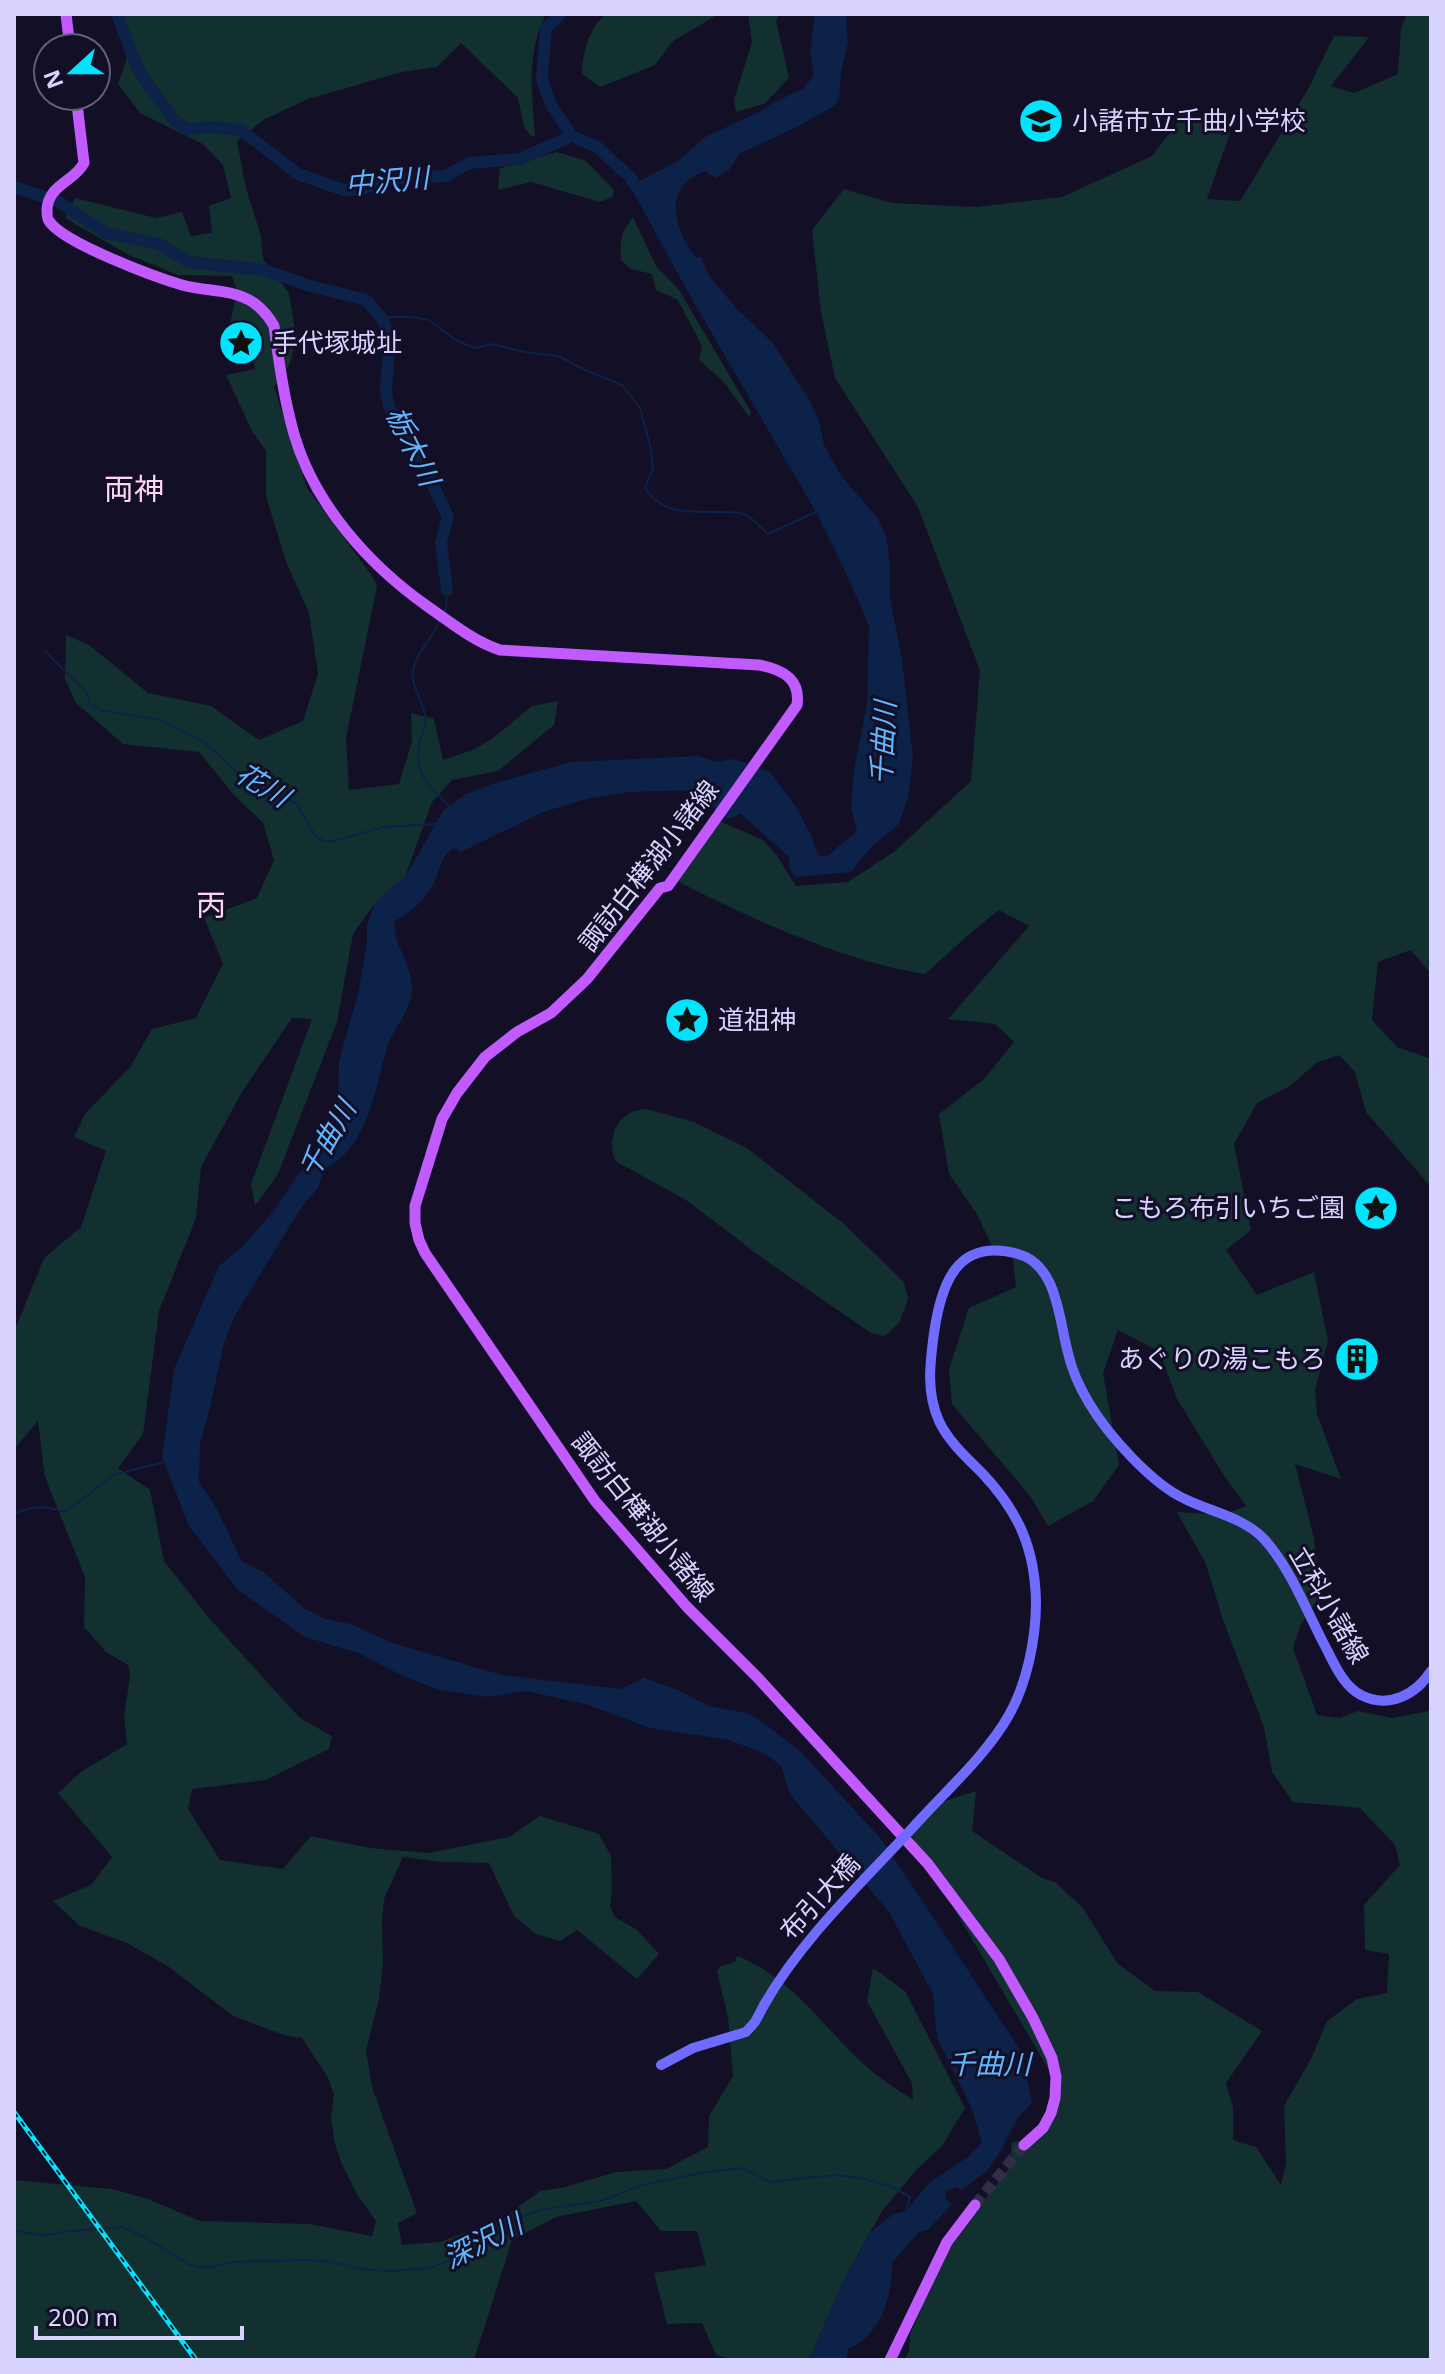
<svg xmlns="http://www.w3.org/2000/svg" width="1445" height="2374" viewBox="0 0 1445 2374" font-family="'Noto Sans','Noto Sans JP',sans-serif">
  <rect width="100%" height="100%" fill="#130f26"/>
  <g fill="#12302f">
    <path d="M123 14H546C526 52 532 94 535 136H531L524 127 518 98 461 43 437 67 402 72 308 99 263 120 237 141 246 188 261 236 263 259 289 293 296 337 290 364 274 387 307 488 373 577 377 586 346 738 349 790 399 784 412 741 411 713 434 719 443 760 475 749 492 739 532 706 558 701 554 725 498 771 452 780 432 802 405 877 375 903 353 934 337 1022 278 1174 255 1206 251 1184 312 1019 292 1018 242 1092 201 1167 196 1218 159 1311 143 1434 118 1468 150 1490 164 1561 209 1618 300 1718 332 1736 329 1749 266 1780 192 1789 188 1809 220 1860 283 1869 311 1836 370 1848 428 1853 509 1837 540 1816 599 1834 611 1856 612 1889 610 1906 615 1917 637 1930 659 1954 637 1979 577 1930 560 1941 536 1934 514 1916 489 1863 442 1862 403 1857 384 1899 382 1920 383 1963 379 1999 366 2050 372 2087 417 2213 398 2223 402 2245 440 2242 503 2218 540 2191 565 2187 616 2172 666 2169 708 2147 709 2116 733 2076 728 2017 717 1971 721 1966 735 1962 737 1956C794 1977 828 2035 873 2072 885 2082 900 2091 913 2100L912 2083 867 2001 873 1968 905 1991 965 2108 942 2146 916 2170 882 2211 845 2278 809 2360H738L716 2355 702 2323 667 2324 654 2273 706 2265 697 2231H661L636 2201 556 2217 512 2240 474 2360H14V2180L112 2189 148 2199 200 2221 309 2224 372 2236 376 2221 356 2193 342 2164 335 2144 331 2119 334 2094 327 2076 302 2038 284 2035 233 2016 169 1967 127 1943 80 1926 53 1901 91 1885 112 1857 58 1793 82 1771 127 1744 124 1717 130 1676 128 1665 106 1652 84 1627 85 1577 45 1477 38 1421 14 1449V1332L44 1258 81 1227 106 1151 74 1137 85 1114 131 1066 152 1029 196 1018 223 964 204 918 257 898 274 860 263 823 234 795 199 752 123 744 76 703 65 679 66 635 89 645 148 693 211 706 259 740 303 721 318 674 309 613 286 562 266 496V451L252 431 226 375 255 369 250 329H229L237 291 232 276 178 275 129 255 65 218 75 198 156 218 182 212 191 236 212 233 209 206 231 198 223 165 203 144 140 113 118 84 132 44Z"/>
    <path d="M605 14H719L673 41 655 65 600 87 582 74C583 50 588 32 605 14Z"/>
    <polygon points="748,14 779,14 776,21 789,78 764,104 736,112 734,100 752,42"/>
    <path d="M1407 14H1431V974L1411 950 1378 962 1372 1020 1397 1047 1431 1059V1187L1366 1112 1355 1072 1339 1055 1316 1063 1290 1086 1257 1103 1234 1144 1251 1230 1226 1250 1257 1295 1314 1272 1328 1341 1315 1390 1317 1414 1341 1479 1295 1464 1314 1538 1320 1595 1300 1626 1293 1648 1317 1715 1340 1718 1358 1711 1393 1718 1428 1711 1431 1708V2360H905L909 2350 910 2335 943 2256 1015 2160 1010 2156 1012 2142 1022 2141 1026 2145 1060 2089 911 1835 942 1802 976 1791 972 1831 1042 1878 1055 1882 1083 1908 1117 1963 1155 1991 1198 1992 1262 2031 1226 2083 1233 2107V2140L1256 2147 1281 2185 1286 2163 1284 2106 1310 2061 1327 2021 1357 1999 1387 1993 1389 1954 1365 1950 1364 1905 1400 1865 1395 1845 1360 1808 1293 1802 1272 1772 1264 1727 1223 1620 1206 1564 1177 1512 1223 1515 1246 1506 1223 1474 1176 1397 1160 1352 1118 1330 1103 1373 1119 1465 1093 1501 1048 1526 1031 1497 952 1404 949 1369 969 1308 1016 1287 1013 1259 994 1251 977 1214 949 1174 939 1114 984 1079 1014 1042 995 1024 948 1019 1029 926 999 910 974 930 925 974C846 962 749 918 677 881L719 821 763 840 777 856 796 886 848 882 895 851 971 781 980 671 918 507 835 378 821 312 812 230 844 189 892 203 976 207 1062 197 1152 156 1183 116 1230 133 1207 199 1240 201 1307 91 1334 36 1369 37 1331 86 1354 93 1398 74 1401 28Z"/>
    <polygon points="557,152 586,161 614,190 612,197 600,202 531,182 498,190 500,168"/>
    <path d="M633 217 656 266 679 290 751 412 749 417 724 382 699 360 702 346 678 300 656 290 652 274 631 269 621 260C620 239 620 234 633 217Z"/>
    <path d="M646 1109 694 1122 747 1148 844 1224 904 1282 908 1299 900 1321 889 1333 883 1336 871 1333 765 1260 686 1200 617 1162C606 1147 614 1119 632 1112 637 1110 641 1110 646 1109Z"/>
  </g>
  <path fill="#0c2248" d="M815 14H846L848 43 841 71 839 100 832 107 797 127 739 154 729 170 715 178 705 171C662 186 673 227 695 257H701L709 276 737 309 773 343 811 403 820 424 824 445 842 477 877 517 887 538 890 569V598L902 659 913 758 908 797 899 824 871 847 851 872 795 877 789 867V857L741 814 727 819 709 804 712 799 698 790 629 792 590 798 543 812 461 852 454 848C439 859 442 865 435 881 425 901 413 910 394 922 395 928 395 935 397 940 402 955 412 972 412 988 413 1008 394 1027 388 1045 374 1089 370 1145 325 1169L318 1188 301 1208 234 1317 224 1343 209 1412 200 1443 199 1482 216 1507 242 1562 262 1571 304 1608 325 1619 351 1624 392 1643 502 1675 621 1689 644 1678 678 1690 709 1706 747 1713 764 1723 801 1752 882 1840 1021 2051 1032 2103 1018 2117 1000 2152 986 2172 962 2190 955 2187 945 2192V2199L952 2204 929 2229 918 2233 892 2263C892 2297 881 2335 848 2349L846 2360H809L845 2278 871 2232 893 2214 906 2211 929 2183 968 2157 982 2143 972 2109 937 2038 933 1994 889 1912 790 1794 781 1766 766 1754 729 1740 650 1728 585 1704 526 1691 488 1697 440 1690 407 1678 358 1653 305 1637 238 1590 189 1526 162 1457 174 1369 219 1266 244 1245 273 1212 298 1175 318 1153 338 1120 339 1061 358 994 367 942V926L375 903 405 877 443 811 464 795 492 784 571 762 698 756 717 762 734 759 770 772 796 807 812 837 818 855 826 857 857 831 851 807 854 770 867 704 869 626 847 575 816 512 689 294 630 186 678 161 705 137 761 111 774 102 803 89 814 75 810 53Z"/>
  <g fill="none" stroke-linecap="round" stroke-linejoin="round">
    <g stroke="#0c2248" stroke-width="2">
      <path d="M381 317H411L429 320 454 339 474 348 492 344 524 352 558 356 585 370 622 385 640 408 650 445 653 468 645 488C662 515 690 512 718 512 727 512 736 511 744 514 753 518 761 528 768 534L816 512"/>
      <polyline points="443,612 446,609 447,590"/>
      <polyline points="14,620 16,620"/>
      <path d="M439 622C432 640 415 653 413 671 411 688 425 704 426 720 426 728 420 736 419 744 414 777 430 786 451 808"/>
      <polyline points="45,651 86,692 90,703 100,710 160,720 204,742 250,784 286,798 297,804 316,837 324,841 334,841 384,827 436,824"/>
      <path d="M14 1514C32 1505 46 1506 65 1512L114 1475 164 1462"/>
      <path d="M14 2230C28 2234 47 2237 61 2232L123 2227 146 2238 188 2264 199 2267H213L232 2262 306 2260 325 2261 368 2270 391 2271 429 2268 458 2257 522 2216 545 2209 601 2201 642 2185 700 2173 742 2168 770 2182 835 2175 860 2178 890 2186 910 2197 906 2210"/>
    </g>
    <g stroke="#0c2248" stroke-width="12">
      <polyline points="117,14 136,65 147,83 175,121 187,129 212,127 241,130 298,174 344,190 360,189 398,178 446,176 469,163 520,159 572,136 597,147 630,177 642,195"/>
      <polyline points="560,14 546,28 542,79 551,105 572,136"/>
      <polyline points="14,187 59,202 106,233 159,244 189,262 264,270 307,285 366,300 381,317 386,328 389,347 386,391 389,407 421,460 448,517 441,542 447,590"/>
    </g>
    <polyline stroke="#312d47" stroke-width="11" stroke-dasharray="11 5.5" stroke-linecap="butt" points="975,2205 1024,2145"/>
    <g stroke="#6f6bff" stroke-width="10">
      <path d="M916 1824C945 1792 988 1753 1009 1715 1027 1683 1036 1639 1036 1602 1035 1549 1019 1512 982 1473 967 1458 948 1441 939 1421 926 1392 930 1363 934 1333 941 1285 956 1237 1018 1254 1058 1265 1059 1321 1068 1353 1072 1371 1080 1388 1089 1403 1108 1435 1152 1484 1185 1499 1211 1512 1243 1517 1264 1539 1290 1567 1307 1612 1325 1646 1334 1663 1343 1686 1361 1695 1388 1709 1416 1695 1431 1671"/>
      <polyline points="661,2065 693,2048 746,2032 755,2022 764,2005"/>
    </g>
    <g stroke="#c25bff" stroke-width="11">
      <polyline points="66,14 70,48"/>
      <path d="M76 96 84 163C74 182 49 184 47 209 47 212 47 219 49 221 63 243 155 277 182 285 206 292 232 288 254 303 262 309 269 317 274 326 279 362 284 399 294 434 314 504 369 565 427 606 450 622 473 641 500 650L759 665C781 669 801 678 797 705L668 886 660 888 587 979 551 1013 517 1032 485 1057 457 1093 442 1119 415 1206V1223L419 1240 425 1253 595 1501 687 1607 758 1678 928 1864 999 1959 1033 2018 1052 2058 1056 2077 1055 2098 1051 2113 1043 2128 1024 2145"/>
      <polyline points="890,2360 947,2242 975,2205"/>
    </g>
    <g stroke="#00e5ff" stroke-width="5">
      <polyline id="rail" points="14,2112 196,2360"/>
    </g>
    <use href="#rail" stroke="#130f26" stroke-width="2" stroke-dasharray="6" stroke-linecap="butt"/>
    <path stroke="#6f6bff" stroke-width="10" d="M764 2005C803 1937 863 1882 916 1824"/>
  </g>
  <defs>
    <g id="school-disc" transform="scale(2.3)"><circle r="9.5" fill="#00e5ff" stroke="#130f26"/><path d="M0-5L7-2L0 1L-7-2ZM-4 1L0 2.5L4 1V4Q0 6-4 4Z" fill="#111"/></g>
    <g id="sight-disc" transform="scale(2.3)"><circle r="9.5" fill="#00e5ff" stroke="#130f26"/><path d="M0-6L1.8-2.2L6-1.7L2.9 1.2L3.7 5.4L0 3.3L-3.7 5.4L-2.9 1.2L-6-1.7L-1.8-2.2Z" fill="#111"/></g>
    <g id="building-disc" transform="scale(2.3)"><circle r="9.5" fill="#00e5ff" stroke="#130f26"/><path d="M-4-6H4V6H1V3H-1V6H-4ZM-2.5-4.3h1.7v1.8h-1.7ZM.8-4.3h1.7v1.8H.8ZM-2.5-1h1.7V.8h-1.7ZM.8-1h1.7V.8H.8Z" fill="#111"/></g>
  </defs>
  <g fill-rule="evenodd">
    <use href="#school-disc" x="1041" y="121"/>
    <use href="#sight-disc" x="241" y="343"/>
    <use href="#sight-disc" x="687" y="1020"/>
    <use href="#sight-disc" x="1376" y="1208"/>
    <use href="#building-disc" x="1357" y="1359"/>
  </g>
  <g text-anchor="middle" stroke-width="6" stroke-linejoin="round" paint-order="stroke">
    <g font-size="26" fill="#d9d4ff" stroke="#130f26" text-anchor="start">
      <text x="1072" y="130">小諸市立千曲小学校</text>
      <text x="272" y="352">手代塚城址</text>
      <text x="718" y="1029">道祖神</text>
      <text x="1345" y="1217" text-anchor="end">こもろ布引いちご園</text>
      <text x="1326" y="1368" text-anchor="end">あぐりの湯こもろ</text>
    </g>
    <g font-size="26" fill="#d9d4ff" stroke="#130f26">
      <text transform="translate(649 866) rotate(-52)" y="9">諏訪白樺湖小諸線</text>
      <text transform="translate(643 1517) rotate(51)" y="9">諏訪白樺湖小諸線</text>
      <text transform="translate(1329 1605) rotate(60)" y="9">立科小諸線</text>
      <text transform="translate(820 1897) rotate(-48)" y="9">布引大橋</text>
    </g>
    <g font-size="28" font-style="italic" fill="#62b6ff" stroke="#130f26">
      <text transform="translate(387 181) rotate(-5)" y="10">中沢川</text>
      <text transform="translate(413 446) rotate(64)" y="10">栃木川</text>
      <text transform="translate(883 743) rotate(-87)" y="10">千曲川</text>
      <text transform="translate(263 785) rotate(31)" y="10">花川</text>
      <text transform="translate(327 1139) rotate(-60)" y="10">千曲川</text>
      <text x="989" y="2074">千曲川</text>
      <text transform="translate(483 2241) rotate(-27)" y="10">深沢川</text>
    </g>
    <g font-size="30" fill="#ffd6f0" stroke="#130f26">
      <text x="134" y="500">両神</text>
      <text x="211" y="916">丙</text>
    </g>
  </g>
  <rect width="1445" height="2374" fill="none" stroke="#d9d4ff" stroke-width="32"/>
  <g transform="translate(72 72) rotate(249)"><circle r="38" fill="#130f26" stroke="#625e7d" stroke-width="2"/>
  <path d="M0-6L14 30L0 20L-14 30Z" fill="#00e5ff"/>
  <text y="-12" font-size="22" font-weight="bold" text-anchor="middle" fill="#d9d4ff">N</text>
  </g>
  <path d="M36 2326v12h206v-12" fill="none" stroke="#d9d4ff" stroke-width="4"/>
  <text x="48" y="2326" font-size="24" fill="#d9d4ff" stroke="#130f26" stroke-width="6" paint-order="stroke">200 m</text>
</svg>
